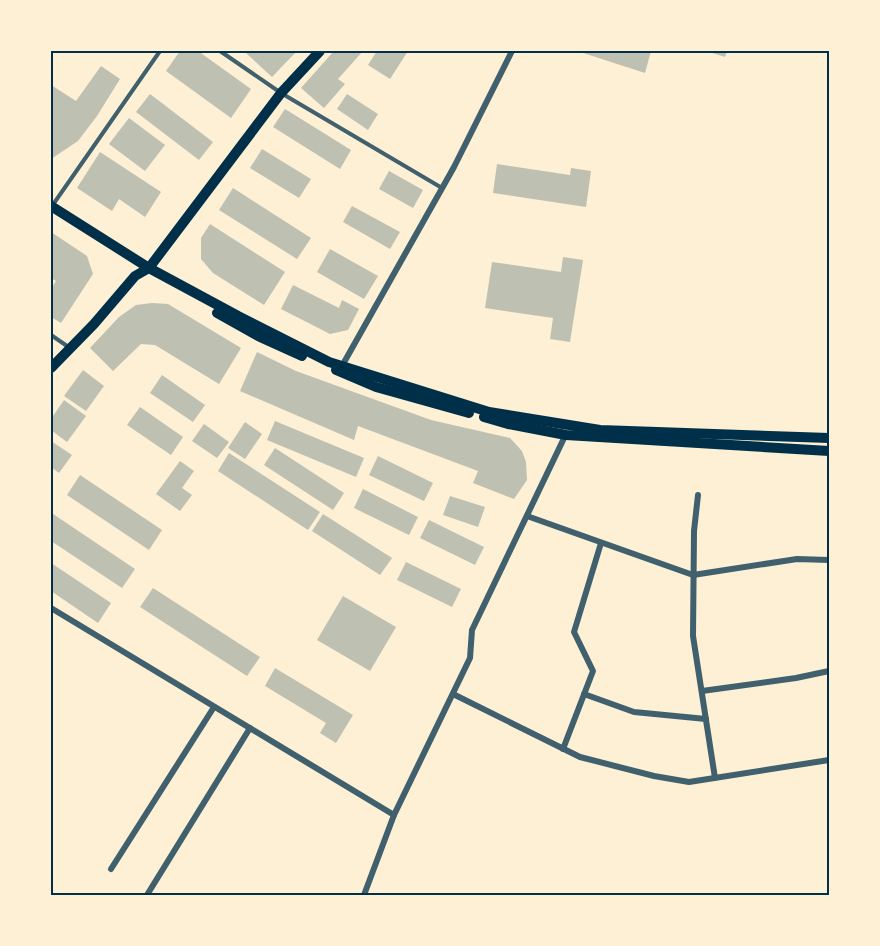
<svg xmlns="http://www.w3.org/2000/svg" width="880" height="946" viewBox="0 0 880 946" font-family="Arial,sans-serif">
  <rect width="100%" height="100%" fill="#fdf0d5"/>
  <g fill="#bec0b2">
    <polygon points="180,51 198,51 251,89 231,118 166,71"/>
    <polygon points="248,51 297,51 272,77 246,53"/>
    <polygon points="334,51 363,51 338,79 345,84 324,108 301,88"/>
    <polygon points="377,51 408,51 390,79 368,65"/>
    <polygon points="577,51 651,51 645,73"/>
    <polygon points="706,51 727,51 725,57"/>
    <polygon points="101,66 120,79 97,116 78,141 51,159 51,85 76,101"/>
    <polygon points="150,94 213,142 199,160 136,112"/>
    <polygon points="347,94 378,114 368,130 337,109"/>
    <polygon points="285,109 351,150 340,169 273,127"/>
    <polygon points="129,118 165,145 145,171 109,144"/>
    <polygon points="262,149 311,179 299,198 250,168"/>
    <polygon points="100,152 161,192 145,217 119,199 112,211 77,188"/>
    <polygon points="497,164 570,175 571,168 591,171 586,207 493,193"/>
    <polygon points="389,171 423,190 413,208 379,189"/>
    <polygon points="233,188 311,238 297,259 219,210"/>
    <polygon points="352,206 400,232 390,249 343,222"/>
    <polygon points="210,224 285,272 264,305 213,273 201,259 201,238"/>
    <polygon points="51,232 87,256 93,274 61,323 51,317 51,289 56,281 51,278"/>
    <polygon points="330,249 378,276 364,299 317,272"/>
    <polygon points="563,257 583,260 570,342 550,339 553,318 485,308 492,262 561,272"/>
    <polygon points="293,285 339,308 342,300 359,309 348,330 330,334 281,309"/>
    <polygon points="152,303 168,304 241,348 219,384 155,345 141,344 113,371 90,348 119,317 136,305"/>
    <polygon points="257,352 296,371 431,420 510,438 522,451 526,462 527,480 514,499 473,483 478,471 358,426 354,440 240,391"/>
    <polygon points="83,370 104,386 86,411 64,396"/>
    <polygon points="162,375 205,405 193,422 150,393"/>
    <polygon points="64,400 86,416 67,442 51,430 51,419"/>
    <polygon points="140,407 183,437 171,455 127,425"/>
    <polygon points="275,421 364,458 356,477 267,440"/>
    <polygon points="245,422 262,434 245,459 228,448"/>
    <polygon points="204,424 229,442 217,458 192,441"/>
    <polygon points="51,441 72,455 59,473 51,467"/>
    <polygon points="275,448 344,493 333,510 264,465"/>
    <polygon points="229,453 320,512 308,530 218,471"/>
    <polygon points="378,456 433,483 424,501 369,475"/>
    <polygon points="180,461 194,471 182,488 192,495 180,511 156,494"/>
    <polygon points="80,475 162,530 149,550 67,495"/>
    <polygon points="363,489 418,517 409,535 354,508"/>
    <polygon points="450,496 485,507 478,527 443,515"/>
    <polygon points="53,514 135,569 122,588 51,541 51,516"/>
    <polygon points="323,514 392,558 380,575 312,531"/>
    <polygon points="429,520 484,547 475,565 420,538"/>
    <polygon points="406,562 461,589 452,607 397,580"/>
    <polygon points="51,563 111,603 98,623 51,591"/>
    <polygon points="153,588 260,657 247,676 140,607"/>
    <polygon points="343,596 396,627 370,671 317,640"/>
    <polygon points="275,668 353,715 336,743 320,733 326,723 265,686"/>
  </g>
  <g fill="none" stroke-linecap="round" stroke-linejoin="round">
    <g stroke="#3f606c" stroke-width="4">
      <polyline points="220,51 281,93 442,188"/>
      <polyline points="52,206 160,51"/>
      <polyline points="51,335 70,348"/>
    </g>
    <g stroke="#3f606c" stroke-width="6">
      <polyline points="342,366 454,167 512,51"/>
      <polyline points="698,495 694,531 693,636 715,778"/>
      <polyline points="527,516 693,575 797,559 829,560"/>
      <polyline points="51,608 394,815"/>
      <polyline points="702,691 796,678 829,671"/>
      <polyline points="453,694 580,757 654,776 689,782 829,760"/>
      <polyline points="584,694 634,712 706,719"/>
      <polyline points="563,749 593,671 574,632 601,543"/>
      <polyline points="111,869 214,707"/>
      <polyline points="147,895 250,728"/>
      <polyline points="364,895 394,815 470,658 472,630 566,434"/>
    </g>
    <g stroke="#003049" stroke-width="10">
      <polyline points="51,206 149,268 238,316 329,362 489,412 600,430 829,438"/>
      <polyline points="217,313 260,337 302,356"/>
      <polyline points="51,368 94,324 135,276 149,268 281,93 320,51"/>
      <polyline points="336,370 376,387 469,413"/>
      <polyline points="484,417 508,424 566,435 829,451"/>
    </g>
  </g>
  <rect width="880" height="946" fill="none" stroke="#fdf0d5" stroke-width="105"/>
  <rect x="52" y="52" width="776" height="842" fill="none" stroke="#003049" stroke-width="2"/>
</svg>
